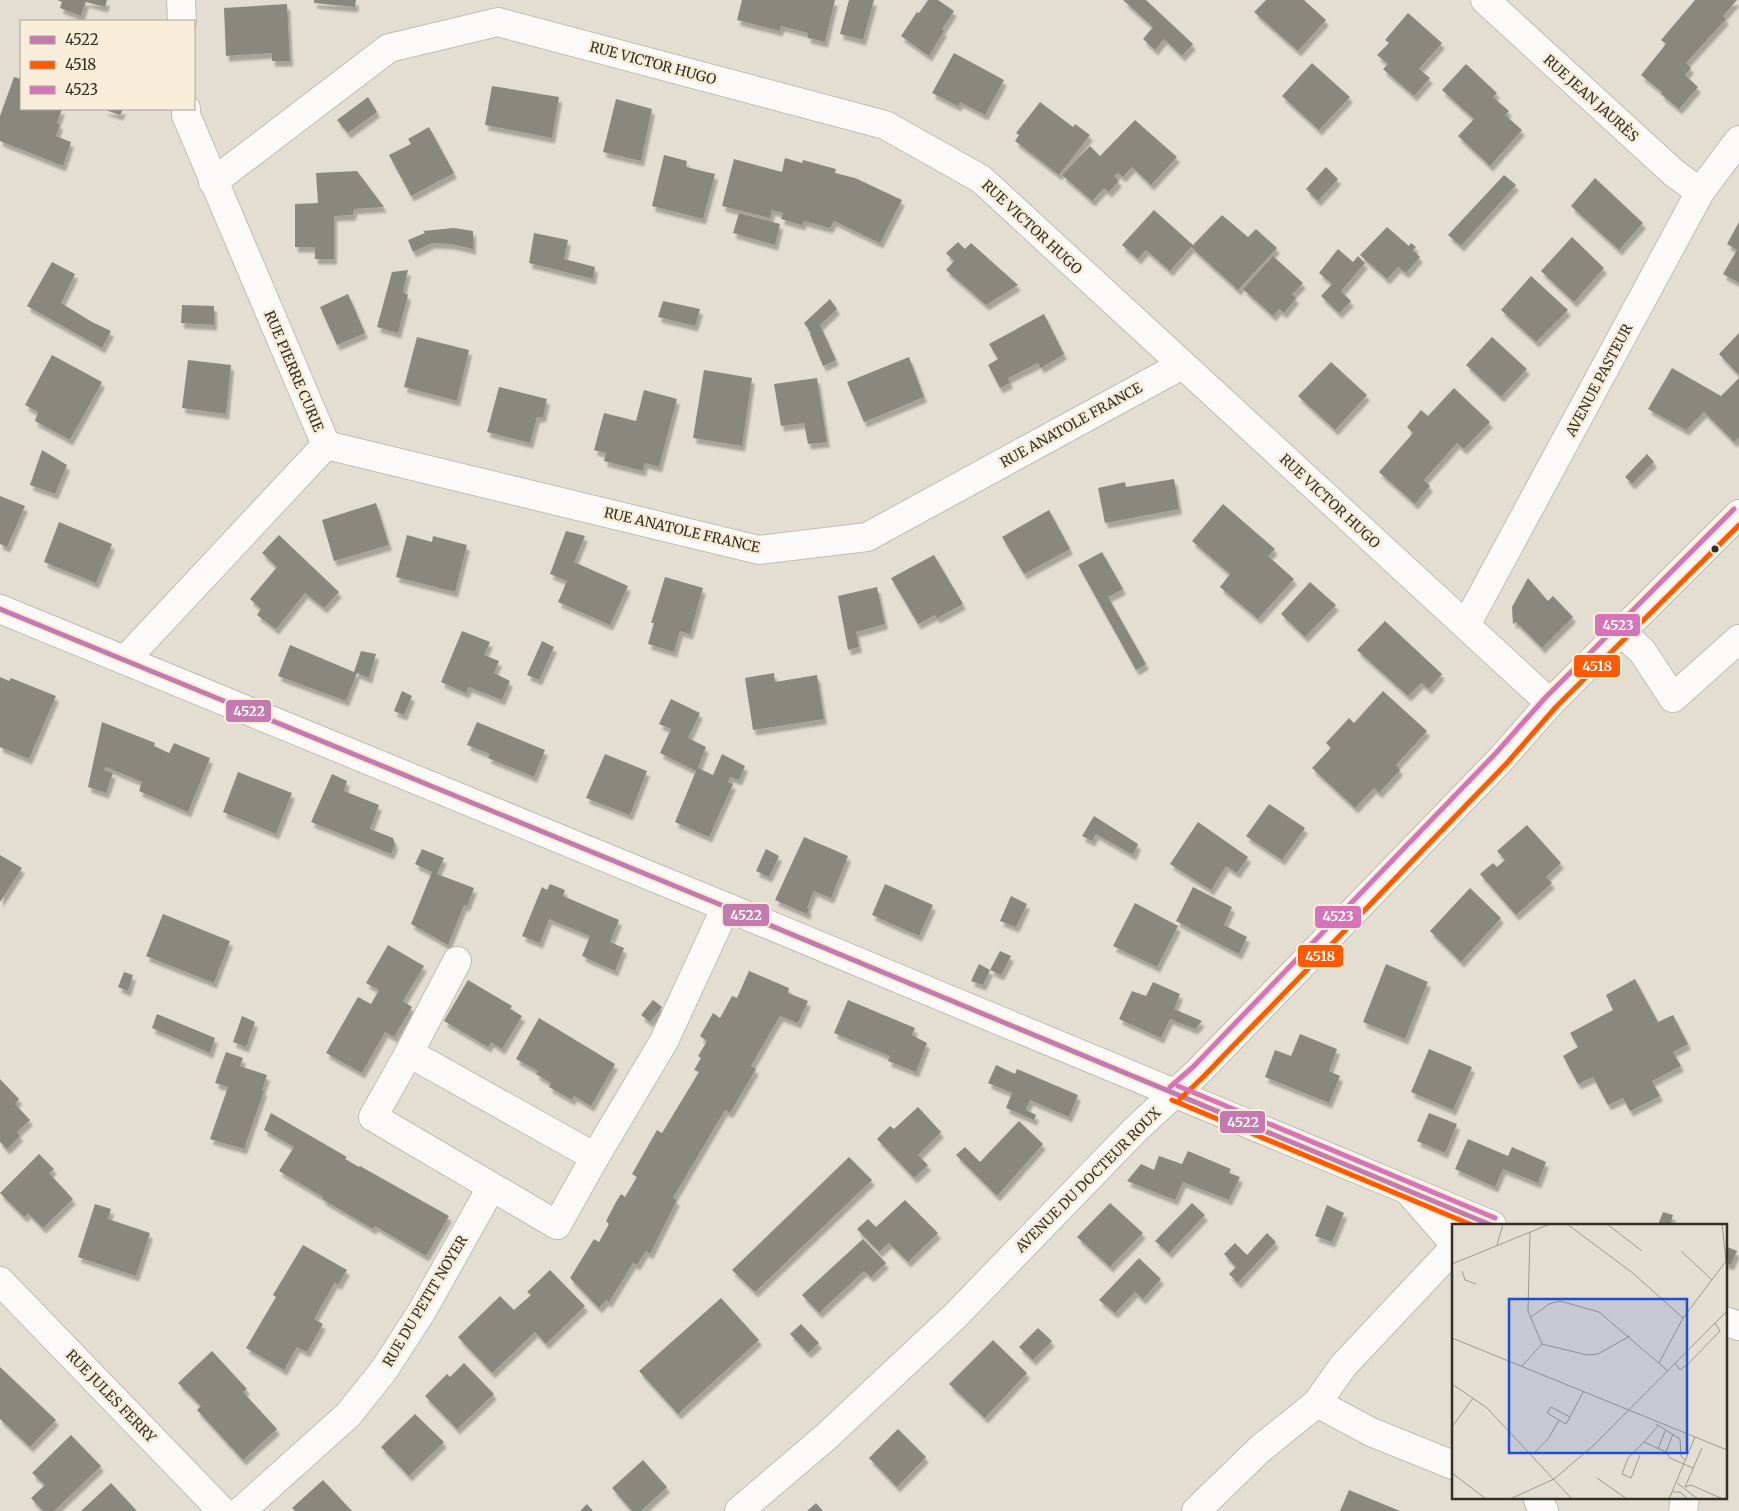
<svg xmlns="http://www.w3.org/2000/svg" width="1739" height="1511" viewBox="0 0 1739 1511" font-family="Merriweather,serif">
  <defs>
    <filter id="shadow"><feDropShadow dx="3" dy="5.5" stdDeviation="1" flood-color="#0004"/></filter>
  </defs>
  <rect width="100%" height="100%" fill="#e4ded2"/>
  <g fill="#89877e" filter="url(#shadow)">
    <polygon points="57,0 107,0 105,7 86,2 81,16 60,8 62,2"/>
    <polygon points="314,0 356,0 355,7 314,3"/>
    <polygon points="742,0 835,0 825,42 808,38 808,33 781,26 780,31 737,20"/>
    <polygon points="849,0 874,0 863,40 840,34"/>
    <polygon points="928,0 938,0 954,11 942,29 944,31 929,56 901,36 917,12 919,13"/>
    <polygon points="1123,0 1146,0 1193,44 1182,56 1164,39 1155,50 1143,39 1153,27"/>
    <polygon points="1266,0 1304,0 1326,20 1298,51 1254,12"/>
    <polygon points="1695,0 1737,0 1723,16 1726,19 1686,63 1691,68 1685,75 1698,87 1679,109 1661,94 1662,92 1641,75 1666,44 1661,40"/>
    <polygon points="287,4 290,61 272,61 272,53 226,56 224,8"/>
    <polygon points="1408,13 1442,43 1419,69 1430,78 1414,96 1383,69 1388,64 1377,55 1389,43 1385,40"/>
    <polygon points="954,53 1004,80 985,115 960,102 958,106 932,93"/>
    <polygon points="1312,63 1350,97 1319,130 1282,96"/>
    <polygon points="1466,64 1497,93 1493,97 1509,111 1505,115 1522,130 1490,166 1458,136 1474,119 1442,90"/>
    <polygon points="14,77 21,79 21,109 62,109 57,123 60,124 56,136 71,142 63,166 0,141 0,116"/>
    <polygon points="492,86 559,97 552,138 485,125"/>
    <polygon points="368,97 377,112 348,133 337,120"/>
    <polygon points="616,99 652,109 641,161 603,152"/>
    <polygon points="1040,102 1073,127 1075,124 1090,135 1059,175 1015,141 1019,135 1016,133"/>
    <polygon points="103,109 123,109 120,115"/>
    <polygon points="1135,120 1177,157 1151,185 1132,167 1123,177 1118,173 1114,176 1119,181 1109,192 1104,188 1092,201 1062,175 1090,146 1100,156"/>
    <polygon points="429,127 454,173 411,196 389,155 411,144 408,139"/>
    <polygon points="664,155 687,161 686,167 715,174 703,219 652,206"/>
    <polygon points="785,158 802,163 803,160 836,169 835,173 855,178 902,200 880,243 834,221 830,228 804,221 802,225 781,219 783,213 772,210 770,218 722,206 734,159 782,172"/>
    <polygon points="1326,167 1338,179 1318,201 1306,189"/>
    <polygon points="357,171 384,207 354,209 353,215 334,216 334,259 315,259 315,247 295,247 295,204 318,203 316,173"/>
    <polygon points="1504,175 1516,185 1461,246 1448,235"/>
    <polygon points="1595,178 1643,223 1619,250 1571,206"/>
    <polygon points="1154,210 1193,245 1222,215 1248,237 1256,229 1277,248 1238,290 1191,247 1170,271 1146,250 1138,259 1122,245"/>
    <polygon points="739,213 780,224 775,245 733,233"/>
    <polygon points="1739,222 1739,283 1723,274 1737,250 1727,244"/>
    <polygon points="1387,227 1409,246 1411,243 1416,247 1413,250 1420,257 1406,273 1398,267 1387,279 1360,255"/>
    <polygon points="454,228 473,231 473,249 451,244 432,243 413,252 408,240 425,233 423,231"/>
    <polygon points="534,233 568,240 564,259 595,267 593,279 529,263"/>
    <polygon points="1572,237 1604,268 1574,302 1541,271"/>
    <polygon points="958,242 965,249 971,243 1018,285 986,305 946,270 954,261 946,253"/>
    <polygon points="1338,249 1353,262 1358,256 1365,263 1341,291 1351,301 1339,313 1321,296 1332,284 1319,273"/>
    <polygon points="1273,256 1303,283 1292,294 1296,298 1284,313 1279,309 1273,316 1243,289"/>
    <polygon points="52,262 75,274 61,303 92,322 111,331 102,348 27,306"/>
    <polygon points="408,270 403,292 408,295 398,333 377,327 392,272"/>
    <polygon points="1531,276 1568,310 1536,342 1501,310"/>
    <polygon points="348,294 365,333 337,345 320,307"/>
    <polygon points="830,299 837,309 820,325 836,360 823,366 810,334 811,333 804,323"/>
    <polygon points="663,301 700,309 695,326 658,317"/>
    <polygon points="182,305 214,306 214,325 181,323"/>
    <polygon points="1044,314 1064,354 1041,368 1038,363 1008,378 1010,383 1000,388 988,365 998,359 989,344"/>
    <polygon points="1739,333 1739,375 1719,354"/>
    <polygon points="417,337 469,350 457,401 404,387"/>
    <polygon points="1492,337 1527,369 1501,397 1466,365"/>
    <polygon points="52,355 102,382 70,440 35,421 38,412 25,405"/>
    <polygon points="909,357 924,397 864,422 847,382"/>
    <polygon points="188,360 231,365 226,414 182,408"/>
    <polygon points="1331,362 1367,395 1335,430 1298,396"/>
    <polygon points="1672,368 1721,396 1739,378 1739,437 1734,442 1704,412 1686,430 1648,409"/>
    <polygon points="704,370 752,378 742,446 693,438"/>
    <polygon points="817,378 827,442 808,444 804,423 781,426 774,384"/>
    <polygon points="499,387 547,399 543,417 537,417 530,443 487,432"/>
    <polygon points="1454,388 1490,422 1464,449 1457,443 1424,480 1430,486 1415,504 1379,472 1413,433 1407,427 1421,410 1428,416"/>
    <polygon points="644,390 677,399 659,467 645,463 643,471 604,461 606,453 594,450 604,413 636,421"/>
    <polygon points="42,450 67,465 55,494 30,485"/>
    <polygon points="1647,454 1654,462 1632,484 1625,477"/>
    <polygon points="1174,479 1179,509 1105,523 1098,488 1125,482 1126,487"/>
    <polygon points="0,496 25,506 7,547 0,544"/>
    <polygon points="376,503 389,545 334,561 322,520"/>
    <polygon points="1223,504 1275,549 1268,556 1294,579 1258,619 1220,587 1230,574 1192,541"/>
    <polygon points="1049,510 1070,549 1024,574 1002,537"/>
    <polygon points="59,522 112,544 96,583 44,562"/>
    <polygon points="566,531 585,536 574,562 628,586 610,625 558,602 567,581 550,574"/>
    <polygon points="279,535 339,592 324,608 305,593 276,629 257,615 261,609 250,599 277,567 262,553"/>
    <polygon points="407,535 432,542 433,536 467,545 455,592 396,577"/>
    <polygon points="1102,552 1123,589 1108,597 1146,664 1136,670 1078,565"/>
    <polygon points="934,555 963,604 937,618 935,615 918,624 891,578"/>
    <polygon points="665,577 703,588 690,634 680,631 674,652 648,644 654,623 651,623"/>
    <polygon points="1528,578 1548,601 1553,596 1573,617 1542,648 1516,622 1513,624 1512,607"/>
    <polygon points="1310,582 1336,605 1305,637 1281,614"/>
    <polygon points="877,587 885,624 856,632 859,647 848,650 838,596"/>
    <polygon points="1385,621 1442,674 1429,689 1421,683 1408,696 1357,650"/>
    <polygon points="462,631 490,642 484,655 499,661 494,673 510,681 502,700 469,687 466,693 441,682"/>
    <polygon points="542,641 554,647 539,680 527,675"/>
    <polygon points="290,645 354,672 361,651 376,654 369,678 357,673 346,701 278,676"/>
    <polygon points="774,673 775,682 817,675 824,719 753,730 745,678"/>
    <polygon points="0,677 9,681 11,678 56,696 29,759 0,747"/>
    <polygon points="402,691 412,696 404,715 394,711"/>
    <polygon points="1383,691 1427,731 1396,765 1400,770 1379,793 1374,788 1355,808 1312,768 1331,748 1326,743 1349,718 1354,723"/>
    <polygon points="671,699 700,713 688,738 706,747 698,768 713,775 722,754 745,766 739,780 730,777 728,782 733,784 709,837 675,822 696,771 660,753 671,729 659,724"/>
    <polygon points="102,722 155,743 154,746 169,753 174,743 210,758 188,812 139,791 142,782 106,767 104,770 113,773 106,793 88,787"/>
    <polygon points="477,722 545,750 534,777 488,758 490,754 467,745"/>
    <polygon points="605,754 647,771 630,815 586,798"/>
    <polygon points="238,772 292,793 276,834 223,812"/>
    <polygon points="332,774 347,781 344,791 379,805 370,829 393,838 395,844 391,854 311,822"/>
    <polygon points="1269,804 1305,828 1282,860 1246,836"/>
    <polygon points="1094,816 1138,844 1133,855 1096,834 1092,841 1082,836"/>
    <polygon points="1198,822 1248,857 1237,873 1226,866 1211,890 1170,864"/>
    <polygon points="1527,825 1561,863 1546,877 1552,883 1516,915 1480,874 1493,863 1497,867 1505,860 1497,851"/>
    <polygon points="804,837 848,856 831,898 814,891 807,908 809,909 807,914 775,900"/>
    <polygon points="422,849 444,858 437,874 474,888 467,906 464,905 448,945 411,924 432,872 415,864"/>
    <polygon points="766,849 779,856 769,877 756,871"/>
    <polygon points="0,855 22,868 0,902"/>
    <polygon points="550,884 565,890 563,896 619,920 610,942 624,948 615,971 582,956 590,936 549,919 540,943 522,936 542,887 547,890"/>
    <polygon points="885,884 933,905 919,936 872,915"/>
    <polygon points="1193,887 1232,907 1224,925 1247,937 1239,954 1176,921"/>
    <polygon points="1470,888 1501,918 1461,962 1430,931"/>
    <polygon points="1011,896 1027,904 1016,927 1000,921"/>
    <polygon points="1135,903 1178,926 1157,967 1113,946"/>
    <polygon points="163,914 230,941 214,983 146,956"/>
    <polygon points="388,945 424,966 403,1001 412,1007 394,1037 385,1032 362,1073 326,1053 358,997 371,1004 379,990 366,983"/>
    <polygon points="1000,951 1011,956 1001,975 990,970"/>
    <polygon points="979,964 990,970 983,985 971,981"/>
    <polygon points="1386,964 1428,982 1405,1039 1363,1022"/>
    <polygon points="749,971 789,988 788,993 808,1001 798,1023 780,1016 751,1066 756,1069 730,1113 725,1110 673,1198 677,1200 650,1254 646,1251 637,1265 633,1263 609,1302 606,1300 599,1308 570,1278 594,1239 599,1242 609,1224 606,1221 616,1202 621,1194 625,1197 637,1177 632,1174 657,1130 662,1133 699,1072 694,1070 701,1058 698,1056 707,1041 700,1036 713,1013 720,1018 732,996 737,998"/>
    <polygon points="124,972 133,975 128,991 118,987"/>
    <polygon points="1635,979 1658,1022 1673,1015 1688,1044 1673,1052 1681,1066 1652,1081 1660,1096 1630,1111 1623,1098 1608,1105 1593,1077 1578,1084 1563,1056 1578,1047 1570,1033 1613,1010 1606,995"/>
    <polygon points="468,980 512,1006 510,1009 522,1016 502,1049 491,1042 488,1047 444,1021"/>
    <polygon points="1153,982 1180,994 1174,1009 1202,1021 1195,1029 1170,1019 1161,1038 1119,1019 1132,991 1146,996"/>
    <polygon points="653,1000 662,1007 650,1022 641,1015"/>
    <polygon points="848,1000 915,1028 912,1035 927,1043 916,1072 888,1061 890,1056 834,1033"/>
    <polygon points="157,1014 215,1038 210,1053 152,1028"/>
    <polygon points="242,1016 255,1022 246,1047 233,1042"/>
    <polygon points="539,1018 615,1064 591,1106 574,1096 572,1100 549,1087 551,1083 536,1074 538,1071 516,1059"/>
    <polygon points="1300,1034 1337,1049 1329,1071 1340,1076 1329,1103 1265,1077 1275,1050 1291,1056"/>
    <polygon points="1429,1049 1472,1067 1453,1110 1411,1092"/>
    <polygon points="226,1052 243,1058 240,1066 267,1075 262,1090 264,1091 244,1149 210,1139 228,1087 215,1083"/>
    <polygon points="996,1065 1015,1074 1017,1069 1078,1095 1069,1117 1030,1100 1026,1110 1036,1115 1034,1120 1006,1108 1012,1093 988,1083"/>
    <polygon points="0,1079 19,1099 15,1104 30,1120 17,1132 20,1136 7,1149 0,1142"/>
    <polygon points="918,1107 941,1132 918,1155 928,1165 914,1178 877,1139 890,1126 894,1129"/>
    <polygon points="271,1113 347,1157 345,1159 359,1167 360,1166 449,1216 426,1256 375,1226 373,1229 322,1199 323,1197 279,1171 294,1147 264,1130"/>
    <polygon points="1429,1113 1457,1124 1445,1153 1417,1141"/>
    <polygon points="1019,1121 1043,1144 997,1196 956,1155 965,1147 980,1162"/>
    <polygon points="1468,1139 1508,1156 1512,1147 1546,1162 1538,1183 1503,1169 1495,1187 1455,1169"/>
    <polygon points="1188,1151 1231,1169 1229,1173 1240,1177 1229,1200 1183,1182 1175,1200 1127,1181 1141,1164 1154,1170 1159,1156 1182,1164"/>
    <polygon points="39,1154 54,1169 49,1173 73,1199 43,1228 28,1213 24,1217 0,1193"/>
    <polygon points="849,1157 872,1180 755,1292 732,1270"/>
    <polygon points="905,1200 938,1233 908,1262 889,1243 879,1252 857,1229 868,1219 876,1227"/>
    <polygon points="1110,1203 1143,1233 1110,1267 1077,1237"/>
    <polygon points="1192,1203 1205,1215 1169,1253 1155,1241"/>
    <polygon points="95,1204 111,1209 108,1219 150,1233 136,1276 78,1257"/>
    <polygon points="1327,1205 1344,1213 1332,1242 1315,1236"/>
    <polygon points="1663,1212 1673,1215 1670,1225 1658,1225"/>
    <polygon points="1267,1233 1276,1242 1238,1283 1229,1274 1236,1267 1224,1254 1235,1243 1247,1255"/>
    <polygon points="863,1239 886,1263 871,1277 864,1271 819,1313 802,1295"/>
    <polygon points="303,1245 347,1270 338,1285 335,1282 314,1319 323,1324 307,1352 297,1347 284,1370 246,1348 276,1297 273,1295"/>
    <polygon points="1725,1246 1737,1251 1731,1265 1725,1263"/>
    <polygon points="1139,1258 1161,1279 1143,1299 1135,1292 1115,1313 1099,1300"/>
    <polygon points="550,1270 585,1306 546,1344 535,1332 492,1373 458,1337 500,1296 514,1310 531,1295 527,1292"/>
    <polygon points="721,1298 759,1340 678,1414 639,1371"/>
    <polygon points="801,1324 819,1343 808,1353 790,1334"/>
    <polygon points="1038,1328 1052,1341 1033,1360 1019,1347"/>
    <polygon points="993,1340 1027,1373 985,1418 949,1384"/>
    <polygon points="212,1351 247,1389 243,1392 277,1429 243,1460 197,1410 201,1406 178,1383"/>
    <polygon points="464,1363 494,1394 457,1429 425,1396 447,1374 450,1377"/>
    <polygon points="0,1367 56,1420 30,1447 0,1419"/>
    <polygon points="415,1414 444,1442 409,1476 381,1447"/>
    <polygon points="898,1429 926,1457 897,1487 869,1458"/>
    <polygon points="71,1435 101,1466 54,1511 43,1511 31,1498 45,1485 32,1473"/>
    <polygon points="643,1460 667,1487 641,1511 632,1511 612,1488"/>
    <polygon points="323,1480 352,1511 295,1511 292,1508"/>
    <polygon points="111,1483 137,1511 81,1511"/>
    <polygon points="1349,1490 1400,1511 1340,1511"/>
    <polygon points="816,1503 823,1511 807,1511"/>
    <polygon points="587,1504 593,1511 580,1511"/>
  </g>
  <g fill="none" stroke-linecap="round" stroke-linejoin="round">
    <g stroke="#c1bcb2" stroke-width="30">
      <g id="minor">
        <polyline points="181,0 182,21"/>
        <polyline points="1485,0 1674,173 1700,192"/>
        <polyline points="213,182 389,48 498,22 885,125 981,179 1550,703"/>
        <polyline points="326,445 759,550 867,537 1182,365"/>
        <polyline points="0,609 726,907 1492,1225"/>
        <polyline points="1466,625 1700,192 1739,140"/>
        <polyline points="1621,632 1642,651 1673,698 1739,639"/>
        <polyline points="125,660 326,445 186,115 186,109"/>
        <polygon points="409,1053 595,1157 557,1225 373,1117"/>
        <polyline points="409,1053 457,961"/>
        <polyline points="595,1157 664,1041 726,907"/>
        <polyline points="1411,1194 1453,1242"/>
        <polyline points="0,1281 222,1511"/>
        <polyline points="1725,1321 1739,1326"/>
        <polyline points="1317,1403 1343,1366 1453,1249"/>
        <polyline points="1539,1497 1538,1500 1544,1511"/>
        <polyline points="241,1511 348,1415 384,1370 422,1311 491,1188"/>
        <polyline points="739,1511 827,1436 955,1316 1136,1129 1198,1072 1502,758 1550,703 1739,514"/>
        <polyline points="1196,1511 1260,1449 1317,1403 1371,1432 1453,1465"/>
        <polyline points="1683,1511 1685,1497"/>
      </g>
    </g>
    <use href="#minor" stroke="#fbfaf8" stroke-width="28"/>
    <g stroke="#f8edd8" stroke-width="9">
      <polyline id="bus-1" points="0,609 726,907 1491,1225"/>
    </g>
    <g stroke="#f8edd8" stroke-width="9">
      <g id="bus-2">
        <polyline points="1180,1099 1203,1077 1507,763 1555,708 1739,525"/>
        <polyline points="1172,1100 1472,1225"/>
      </g>
    </g>
    <g stroke="#f8edd8" stroke-width="9">
      <g id="bus-3">
        <polyline points="1178,1086 1495,1218"/>
        <polyline points="1170,1087 1193,1067 1496,753 1545,698 1734,509"/>
      </g>
    </g>
    <use href="#bus-1" stroke="#c27aaf" stroke-width="5"/>
    <use href="#bus-2" stroke="#ff5a00" stroke-width="5"/>
    <use href="#bus-3" stroke="#d674ba" stroke-width="5"/>
  </g>
  <circle fill="#332f27" stroke="#f8edd8" stroke-width="2" cx="1715" cy="549" r="4.5"/>
  <g text-anchor="middle" stroke-width="5" stroke-linejoin="round" paint-order="stroke">
    <g font-size="14" fill="#332f27" stroke="#f8edd8">
      <text transform="translate(653 63) rotate(15)" y="5">RUE VICTOR HUGO</text>
      <text transform="translate(1591 98) rotate(42)" y="5">RUE JEAN JAURÈS</text>
      <text transform="translate(1032 227) rotate(43)" y="5">RUE VICTOR HUGO</text>
      <text transform="translate(294 371) rotate(67)" y="5">RUE PIERRE CURIE</text>
      <text transform="translate(1599 380) rotate(-62)" y="5">AVENUE PASTEUR</text>
      <text transform="translate(1071 425) rotate(-29)" y="5">RUE ANATOLE FRANCE</text>
      <text transform="translate(1330 501) rotate(43)" y="5">RUE VICTOR HUGO</text>
      <text transform="translate(682 530) rotate(13)" y="5">RUE ANATOLE FRANCE</text>
      <text transform="translate(1088 1180) rotate(-45)" y="5">AVENUE DU DOCTEUR ROUX</text>
      <text transform="translate(425 1301) rotate(-59)" y="5">RUE DU PETIT NOYER</text>
      <text transform="translate(111 1396) rotate(46)" y="5">RUE JULES FERRY</text>
    </g>
  </g>
  <g transform="translate(1452 1224)">
    <rect width="275" height="275" fill="#e4ded2"/>
    <path fill="none" stroke="#9d988e" stroke-width="1" d="M115 0 182 50 231 94M155 0 190 27M45 21 51 0M229 27 260 56M0 40 98 0M10 47 13 56 24 60M79 93 97 80 108 77 147 88 216 147M0 114 275 226M90 120 135 131 146 130 178 112M207 139 231 94 274 37 270 0M223 139 228 146 237 139 268 107 263 99M70 142 90 120 76 87 78 8M0 160 35 184 120 275M99 183 118 193 114 200 95 189ZM118 193 131 168M204 200 228 215 229 232 233 236M0 203 21 174M221 210 214 228 218 234 241 244M192 218 206 202M206 225 213 207M81 230 96 215 107 196M188 231 179 254 170 250 176 234 192 218 214 228M0 249 34 275M145 254 175 275M225 259 246 275M233 263 250 224M233 263 239 261 271 275M221 268H228L236 275M58 275 102 255 141 222 275 87M217 275 243 213"/>
    <path fill="#1d4ed8" fill-opacity="0.15" stroke="#1d4ed8" stroke-width="2.5" d="M57 75H235V229H57Z"/>
    <rect width="275" height="275" fill="none" stroke="#332f27" stroke-width="2.5"/>
  </g>
  <g stroke="#f8edd8" stroke-width="2">
    <rect x="1594" y="613" width="47" height="24" rx="5" fill="#d674ba"/>
    <rect x="1573" y="654" width="48" height="24" rx="5" fill="#ff5a00"/>
    <rect x="225" y="699" width="47" height="24" rx="5" fill="#c27aaf"/>
    <rect x="722" y="903" width="48" height="24" rx="5" fill="#c27aaf"/>
    <rect x="1314" y="905" width="48" height="24" rx="5" fill="#d674ba"/>
    <rect x="1297" y="944" width="47" height="24" rx="5" fill="#ff5a00"/>
    <rect x="1219" y="1110" width="47" height="24" rx="5" fill="#c27aaf"/>
  </g>
  <g font-size="14" text-anchor="middle" font-weight="bold" fill="#fff">
    <text x="1618" y="630">4523</text>
    <text x="1597" y="671">4518</text>
    <text x="249" y="716">4522</text>
    <text x="746" y="920">4522</text>
    <text x="1338" y="921">4523</text>
    <text x="1320" y="961">4518</text>
    <text x="1243" y="1127">4522</text>
  </g>
  <rect x="20" y="20" width="175" height="90" fill="#f8edd8" stroke="#a9a191"/>
  <rect x="30" y="36" width="25" height="8" fill="#c27aaf" stroke="#a9a191"/>
  <text x="65" y="45" font-size="15" fill="#332f27">4522</text>
  <rect x="30" y="61" width="25" height="8" fill="#ff5a00" stroke="#a9a191"/>
  <text x="65" y="70" font-size="15" fill="#332f27">4518</text>
  <rect x="30" y="86" width="25" height="8" fill="#d674ba" stroke="#a9a191"/>
  <text x="65" y="95" font-size="15" fill="#332f27">4523</text>
</svg>
